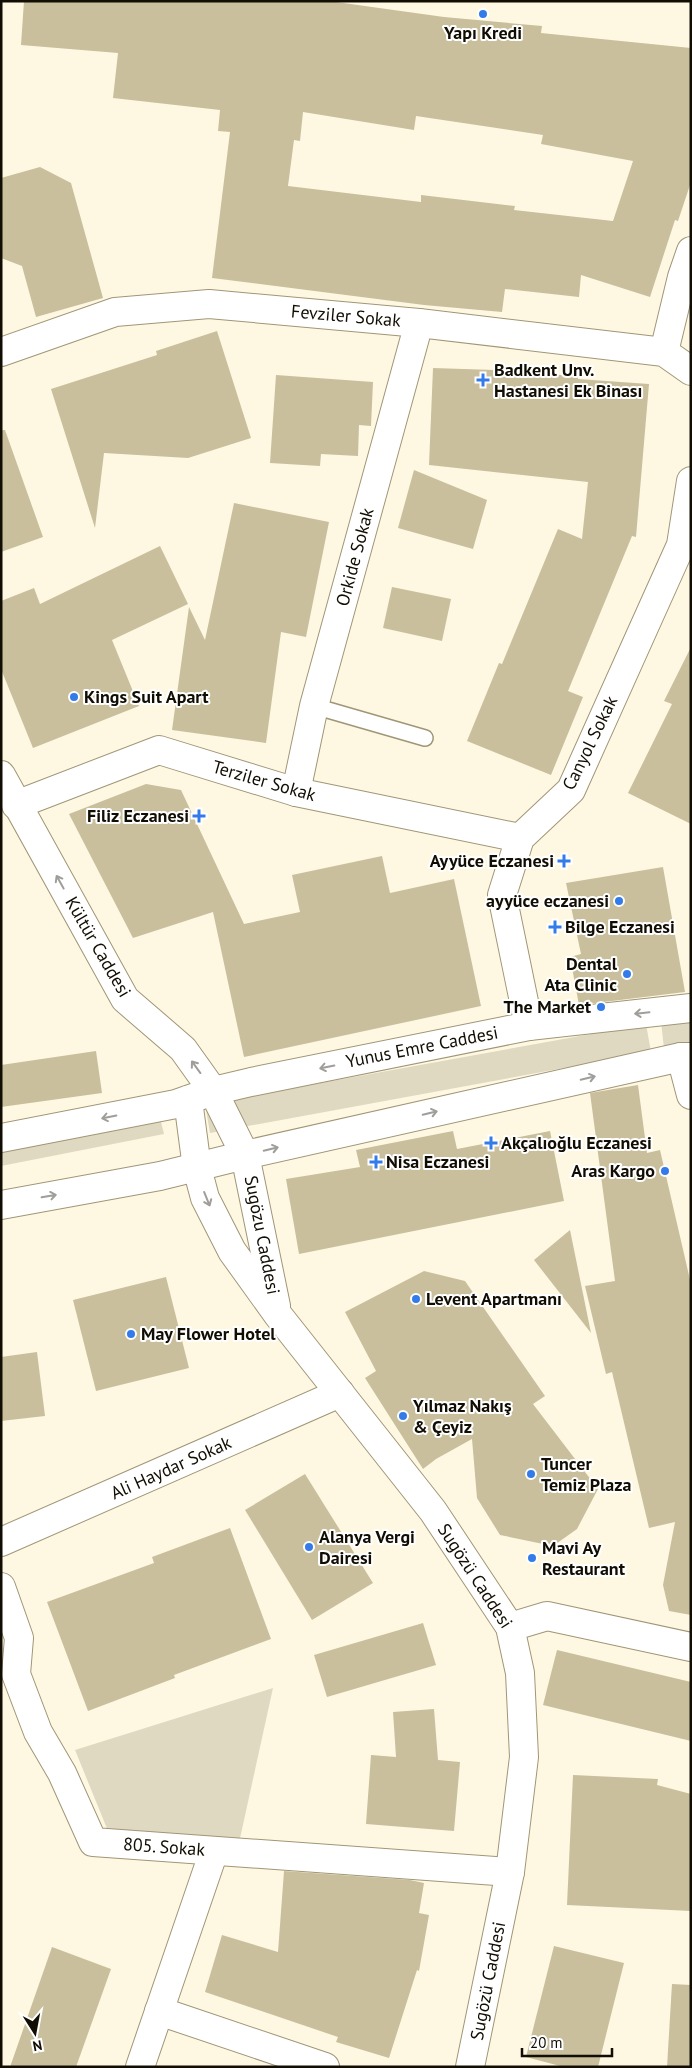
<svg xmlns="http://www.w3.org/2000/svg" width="692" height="2068" viewBox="0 0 692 2068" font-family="'PT Sans',sans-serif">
  <rect width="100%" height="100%" fill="#fef8e3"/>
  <g fill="#e0d9c2">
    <polygon points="691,1017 691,1049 664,1049 661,1021"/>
    <polygon points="646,1024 651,1052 210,1133 205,1104"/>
    <polygon points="160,1118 164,1134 1,1166 1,1149"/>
    <polygon points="273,1688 239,1843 108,1831 75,1750"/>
  </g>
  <g fill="#c9bf9d" fill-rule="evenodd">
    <path d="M24 1H329L444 17 542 26 541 33 691 48V182L678 221 675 220 650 297 581 275 579 297 505 289 502 312 424 305 212 278 230 132 218 131 220 110 113 98 118 53 21 45ZM303 112 414 130 416 116 543 135 541 144 633 161 613 221 514 210 515 206 421 195V202L288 186 294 140 300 141Z"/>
    <polygon points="40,167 71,183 103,298 36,317 22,266 1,258 1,178"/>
    <polygon points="217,331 251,438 188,458 104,453 95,528 51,389 157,355 156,351"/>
    <polygon points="433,368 526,371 578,377 578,379 649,384 636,537 632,536 568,691 583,697 551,775 467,741 499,663 502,664 558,529 582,539 588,482 429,465"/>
    <polygon points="276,375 373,382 371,426 359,425 358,456 321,454 320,466 270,463"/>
    <polygon points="1,430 5,430 43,537 1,552"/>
    <polygon points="414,470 487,500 473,549 398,528"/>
    <polygon points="234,503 329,522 306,637 281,632 266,743 172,730 189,607 205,640"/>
    <polygon points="160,546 188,604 112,640 139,706 33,748 1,669 1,601 34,588 40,604"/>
    <polygon points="392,587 451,599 442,641 383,628"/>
    <polygon points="691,647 691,824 628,793 672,704 664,701"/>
    <polygon points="146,784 181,790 244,924 300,912 292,875 382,856 390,893 454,879 481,1006 244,1057 213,912 133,938 69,814"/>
    <polygon points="663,867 685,992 579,1005 570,957 581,954 566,883"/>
    <polygon points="96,1051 102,1093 1,1107 1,1065"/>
    <polygon points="638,1085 647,1153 660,1150 691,1284 691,1615 669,1611 663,1585 675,1522 649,1528 612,1372 606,1374 585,1286 615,1281 590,1093"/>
    <polygon points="453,1131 457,1149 550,1131 564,1201 299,1254 286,1179 360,1167 356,1150"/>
    <polygon points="570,1230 591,1333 534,1260"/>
    <polygon points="424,1271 465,1281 545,1396 533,1404 598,1489 577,1529 553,1546 500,1535 477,1498 472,1439 436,1459 423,1469 365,1378 376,1371 345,1312"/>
    <polygon points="166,1277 189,1368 96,1391 73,1300"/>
    <polygon points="37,1352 45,1416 1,1421 1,1357"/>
    <polygon points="305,1474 373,1583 312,1620 245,1510"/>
    <polygon points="230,1528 271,1639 174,1675 175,1678 88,1711 47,1602 154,1563 152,1557"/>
    <polygon points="423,1623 436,1665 327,1697 314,1655"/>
    <polygon points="557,1650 691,1682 691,1741 543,1705"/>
    <polygon points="434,1709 438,1760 460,1762 454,1831 366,1824 371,1755 396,1757 393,1712"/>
    <polygon points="573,1775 658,1779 657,1785 691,1794 691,1911 567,1905"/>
    <polygon points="284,1871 410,1880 424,1883 419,1913 429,1915 419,1971 417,1970 389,2058 336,2042 338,2037 205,1992 222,1935 278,1952"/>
    <polygon points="554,1946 624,1963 598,2067 564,2067 526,2057"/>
    <polygon points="52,1947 111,1969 76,2067 10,2067"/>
    <polygon points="672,1984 691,1985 691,2067 667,2067"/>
  </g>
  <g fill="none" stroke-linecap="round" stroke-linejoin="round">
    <g stroke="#a09676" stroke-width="18">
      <polyline id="lane" points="314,706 425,738"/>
    </g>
    <g stroke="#a09676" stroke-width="30">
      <g id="street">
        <polyline points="1,352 115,312 209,304 419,323 664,352 691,371"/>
        <polyline points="664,352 682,277 691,251"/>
        <polyline points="296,792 314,706 419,323"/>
        <polyline points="16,805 159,750 296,792 520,838"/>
        <polyline points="529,1026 502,895 520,838 571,790 681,545 691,481"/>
        <polyline points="681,1057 691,1095"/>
        <polyline points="1,1542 340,1393"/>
        <polyline points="1,1587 19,1638 16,1674 38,1732 62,1773 93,1842 510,1872"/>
        <polyline points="159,2011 325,2067"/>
        <polyline points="140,2067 214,1851"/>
      </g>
    </g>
    <g stroke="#a09676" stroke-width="30">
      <g id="secondary">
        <polyline points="1,775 125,999 183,1049 213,1091 245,1155 276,1306"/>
        <polyline points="188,1100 197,1168 205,1198 232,1251 278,1315 433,1511 510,1627 520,1673 524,1757 510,1872 470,2067"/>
        <polyline points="1,1138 176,1104 213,1091 251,1082 529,1026 691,1008"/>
        <polyline points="1,1205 160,1176 245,1155 681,1057 691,1057"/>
        <polyline points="510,1627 547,1616 691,1647"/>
      </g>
    </g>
    <use href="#lane" stroke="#fff" stroke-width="15"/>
    <use href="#street" stroke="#fff" stroke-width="28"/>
    <use href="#secondary" stroke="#fff" stroke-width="28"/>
  </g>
  <defs><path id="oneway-shaft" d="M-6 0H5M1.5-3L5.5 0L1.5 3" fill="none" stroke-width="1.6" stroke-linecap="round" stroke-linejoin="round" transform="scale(1.25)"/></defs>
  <g stroke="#a09e9a">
    <use href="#oneway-shaft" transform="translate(60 882) rotate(-119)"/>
    <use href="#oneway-shaft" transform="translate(642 1013) rotate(174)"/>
    <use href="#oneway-shaft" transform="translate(196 1067) rotate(-126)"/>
    <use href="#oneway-shaft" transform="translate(327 1067) rotate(169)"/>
    <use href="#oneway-shaft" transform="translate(588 1078) rotate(-13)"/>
    <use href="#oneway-shaft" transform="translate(430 1113) rotate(-13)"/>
    <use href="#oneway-shaft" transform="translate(109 1117) rotate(169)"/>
    <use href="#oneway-shaft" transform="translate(271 1149) rotate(-13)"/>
    <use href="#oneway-shaft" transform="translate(49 1196) rotate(-10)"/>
    <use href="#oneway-shaft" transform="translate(207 1199) rotate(68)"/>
  </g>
  <g fill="#327be8" stroke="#fff" stroke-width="2">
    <circle cx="483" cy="14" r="5"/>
    <path d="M480.5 372.5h5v5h5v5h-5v5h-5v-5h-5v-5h5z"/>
    <circle cx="74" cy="697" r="5"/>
    <path d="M196.5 808.5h5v5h5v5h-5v5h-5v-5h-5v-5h5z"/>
    <path d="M561.5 853.5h5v5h5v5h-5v5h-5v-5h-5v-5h5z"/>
    <circle cx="619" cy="901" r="5"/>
    <path d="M552.5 919.5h5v5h5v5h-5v5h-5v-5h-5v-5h5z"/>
    <circle cx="627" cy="974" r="5"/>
    <circle cx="601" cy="1007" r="5"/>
    <path d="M488.5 1135.5h5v5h5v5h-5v5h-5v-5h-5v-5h5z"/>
    <path d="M373.5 1154.5h5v5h5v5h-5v5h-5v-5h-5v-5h5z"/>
    <circle cx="665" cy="1171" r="5"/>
    <circle cx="416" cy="1299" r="5"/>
    <circle cx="131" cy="1334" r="5"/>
    <circle cx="403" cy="1416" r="5"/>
    <circle cx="531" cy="1474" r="5"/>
    <circle cx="309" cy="1547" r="5"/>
    <circle cx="532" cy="1558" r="5"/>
  </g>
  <g text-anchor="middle" stroke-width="4" stroke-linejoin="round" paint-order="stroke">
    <g font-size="18" font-weight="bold" fill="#110d03" stroke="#fff" text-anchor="start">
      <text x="483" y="39" text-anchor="middle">Yapı Kredi</text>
      <text x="494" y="376">Badkent Unv.<tspan x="494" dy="21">Hastanesi Ek Binası</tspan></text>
      <text x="84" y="703">Kings Suit Apart</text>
      <text x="189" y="822" text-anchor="end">Filiz Eczanesi</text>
      <text x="554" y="867" text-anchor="end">Ayyüce Eczanesi</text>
      <text x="609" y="907" text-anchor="end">ayyüce eczanesi</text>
      <text x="565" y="933">Bilge Eczanesi</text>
      <text x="617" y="970" text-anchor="end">Dental<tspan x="617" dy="21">Ata Clinic</tspan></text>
      <text x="591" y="1013" text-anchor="end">The Market</text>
      <text x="501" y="1149">Akçalıoğlu Eczanesi</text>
      <text x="386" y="1168">Nisa Eczanesi</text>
      <text x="655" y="1177" text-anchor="end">Aras Kargo</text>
      <text x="426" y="1305">Levent Apartmanı</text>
      <text x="141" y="1340">May Flower Hotel</text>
      <text x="413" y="1412">Yılmaz Nakış<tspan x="413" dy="21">&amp; Çeyiz</tspan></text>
      <text x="541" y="1470">Tuncer<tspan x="541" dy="21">Temiz Plaza</tspan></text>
      <text x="319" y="1543">Alanya Vergi<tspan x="319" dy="21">Dairesi</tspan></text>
      <text x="542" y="1554">Mavi Ay<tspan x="542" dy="21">Restaurant</tspan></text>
    </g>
    <g font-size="18" fill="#110d03" stroke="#fff">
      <text transform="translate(346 316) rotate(5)" y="6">Fevziler Sokak</text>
      <text transform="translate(355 557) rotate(-75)" y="6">Orkide Sokak</text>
      <text transform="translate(590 743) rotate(-64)" y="6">Canyol Sokak</text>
      <text transform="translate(264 781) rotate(16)" y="6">Terziler Sokak</text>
      <text transform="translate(98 947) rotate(60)" y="6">Kültür Caddesi</text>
      <text transform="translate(422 1047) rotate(-11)" y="6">Yunus Emre Caddesi</text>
      <text transform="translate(262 1235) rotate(79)" y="6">Sugözu Caddesi</text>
      <text transform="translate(171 1468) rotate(-24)" y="6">Ali Haydar Sokak</text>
      <text transform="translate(475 1576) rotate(57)" y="6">Sugözü Caddesi</text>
      <text transform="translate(164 1847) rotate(4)" y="6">805. Sokak</text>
      <text transform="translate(488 1981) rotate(-79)" y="6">Sugözü Caddesi</text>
    </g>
  </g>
  <rect width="692" height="2068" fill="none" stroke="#110d03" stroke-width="5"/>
  <g transform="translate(35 2033) rotate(169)" stroke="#ffffff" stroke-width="4" paint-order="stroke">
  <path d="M0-4L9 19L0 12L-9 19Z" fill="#110d03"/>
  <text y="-8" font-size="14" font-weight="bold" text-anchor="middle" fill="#110d03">N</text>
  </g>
  <path d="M522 2048v8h90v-8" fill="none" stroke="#110d03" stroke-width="2.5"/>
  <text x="530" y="2048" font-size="15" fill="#110d03" stroke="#ffffff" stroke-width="4" paint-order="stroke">20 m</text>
</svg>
